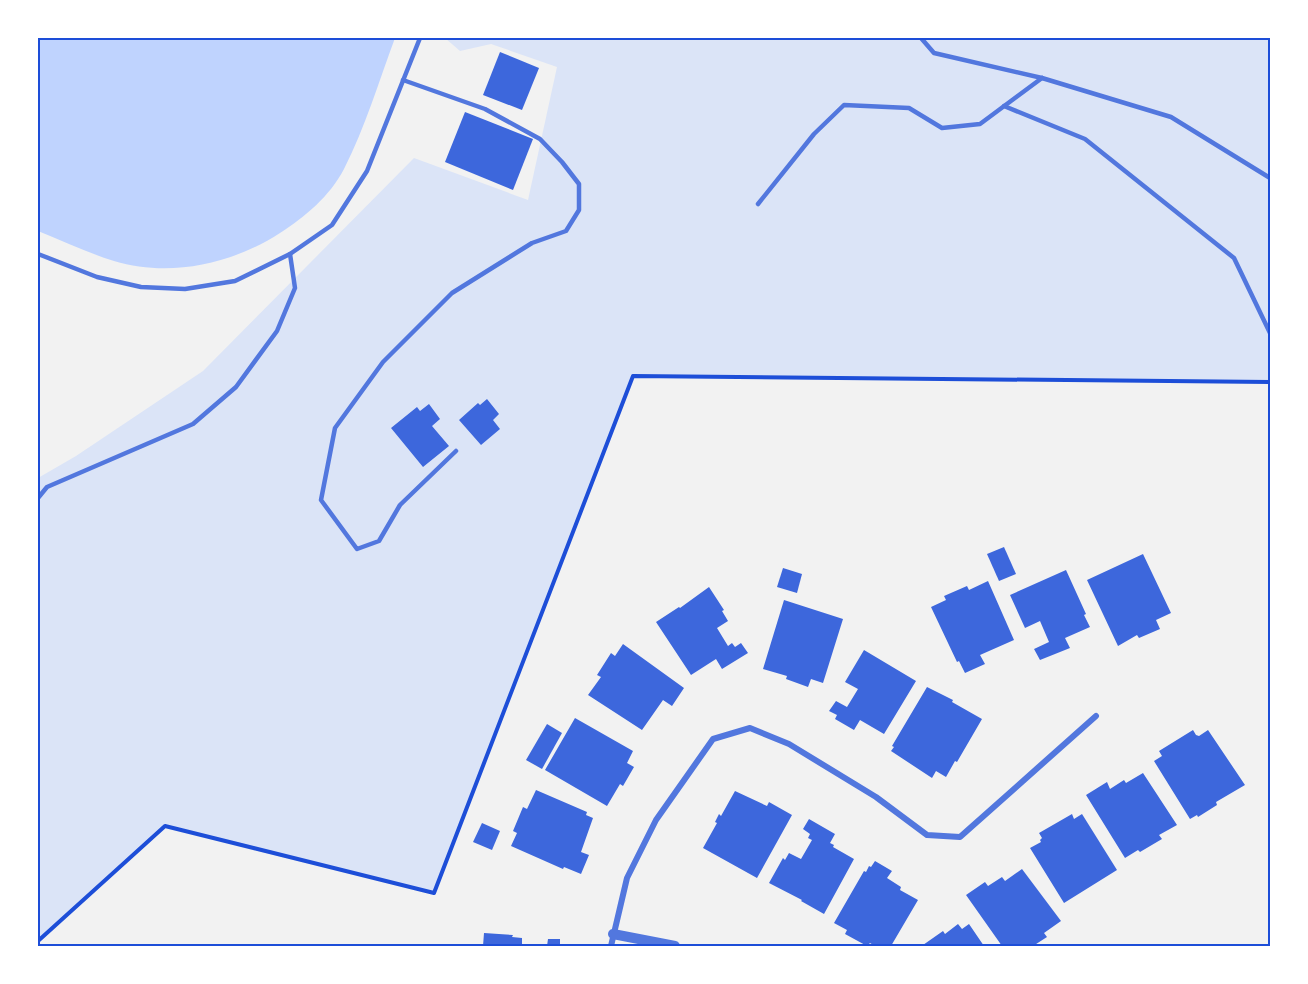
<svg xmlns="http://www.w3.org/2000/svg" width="1308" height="984" viewBox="0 0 1308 984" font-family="Jost,sans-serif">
  <rect width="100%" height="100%" fill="#f2f2f2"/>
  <polygon fill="#dbe4f7" points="445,38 1270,38 1270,382 633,376 434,893 165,826 38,941 38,478 76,456 203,371 414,158 528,200 557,67 491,44 460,51"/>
  <path fill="#bfd3fe" d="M38 38H395C379 81 365 128 344 169 330 196 305 217 280 233 232 264 170 278 114 261 88 253 63 241 38 231Z"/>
  <g fill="#3d67dc">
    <polygon points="500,52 539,68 522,110 483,95"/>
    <polygon points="465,112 533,139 513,190 445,162"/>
    <polygon points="487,399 499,414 493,420 500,429 481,445 459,420 478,403 480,405"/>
    <polygon points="429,404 440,419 432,426 449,446 423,467 391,428 417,407 420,411"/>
    <polygon points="1004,547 1016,574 999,581 987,554"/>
    <polygon points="1143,554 1171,613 1156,620 1160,629 1139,638 1137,635 1118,646 1087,580"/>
    <polygon points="783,568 802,574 797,593 777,587"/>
    <polygon points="1066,570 1086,614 1084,615 1090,627 1065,638 1070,648 1040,660 1034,649 1049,642 1040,621 1025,628 1010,595"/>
    <polygon points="988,581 1014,640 980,655 985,664 965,673 959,661 957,662 931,607 946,600 944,596 967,586 969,590"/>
    <polygon points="709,587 724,610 722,611 728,621 717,628 728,646 732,643 735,647 741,643 748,653 722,669 716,659 691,675 656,622 679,607 680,608"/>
    <polygon points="784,600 843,619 823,683 811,679 808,687 786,679 787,676 763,669"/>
    <polygon points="623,644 684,688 672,706 663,700 642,730 588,695 601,677 597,675 611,653 615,656"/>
    <polygon points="864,650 916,681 884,734 860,720 854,730 835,719 837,715 829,711 836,701 847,707 858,689 845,682"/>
    <polygon points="927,687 953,700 952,702 982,719 957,762 955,761 946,777 936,771 932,778 891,751 894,747 892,746"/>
    <polygon points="575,718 633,751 627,763 634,767 623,786 620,784 607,806 545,770"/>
    <polygon points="547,724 562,733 542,769 526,760"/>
    <polygon points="1193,730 1196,735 1199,736 1208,730 1245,785 1216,802 1217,805 1198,817 1197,815 1190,819 1154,761 1162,756 1159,751"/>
    <polygon points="1143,773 1177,825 1159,835 1162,839 1140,852 1138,850 1125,858 1086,795 1107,782 1110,789 1124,780 1126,783"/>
    <polygon points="536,790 587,812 586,815 593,818 581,852 589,855 581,874 564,867 563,869 511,846 517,833 513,831 523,807 527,809"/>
    <polygon points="735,791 767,806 769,802 792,815 757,878 703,848 717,823 715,822 719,814 721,816"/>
    <polygon points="1072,814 1074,819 1082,814 1117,870 1064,903 1030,848 1041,842 1040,840 1042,838 1039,833"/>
    <polygon points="809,819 835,834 830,843 834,845 833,847 854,859 824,914 801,901 802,900 769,883 783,858 785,860 789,853 801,859 812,840 808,838 810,834 803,829"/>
    <polygon points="482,823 500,831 492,850 473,842"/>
    <polygon points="875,861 892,871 887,878 901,887 900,890 918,900 891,946 875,946 870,943 867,946 845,934 847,930 834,923 864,871 866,872 869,866 871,867"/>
    <polygon points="1022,869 1061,921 1044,933 1047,937 1033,946 1002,946 966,895 985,882 988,886 1002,877 1005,881"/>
    <polygon points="958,924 962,929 969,924 984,946 923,945 943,931 945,934"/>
    <polygon points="484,933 513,935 512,937 522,938 522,946 483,946"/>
    <polygon points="548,939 560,939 560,946 547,946"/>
  </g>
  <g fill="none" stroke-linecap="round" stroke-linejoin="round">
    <polyline stroke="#1d4ed8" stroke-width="4" points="38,941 165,826 434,893 633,376 1270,382"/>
    <g stroke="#5277de" stroke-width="4.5">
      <polyline points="921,38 934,53 1042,78 1171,117 1270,178"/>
      <polyline points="403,80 485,109 540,139 562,162 579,184 579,210 566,231 532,243 452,293 383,362 335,428 321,500 357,549 379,541 400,505 456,451"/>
      <polyline points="1004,106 1085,139 1234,258 1270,333"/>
      <polyline points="758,204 814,134 844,105 909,108 942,128 980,124 1042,78"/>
      <polyline points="38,254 97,277 141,287 185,289 235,281 290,254 332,225 367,171 420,38"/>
      <polyline points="38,498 47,487 193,424 236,387 277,331 295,288 290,254"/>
    </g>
    <polyline stroke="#5277de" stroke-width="6" points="611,946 627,878 656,820 713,739 750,728 789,744 876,797 927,835 960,837 1096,716"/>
    <polyline stroke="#5277de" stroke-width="10" points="613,934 675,946"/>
  </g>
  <rect width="1308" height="984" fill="none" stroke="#ffffff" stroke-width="78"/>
  <rect x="39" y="39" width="1230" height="906" fill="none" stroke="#1d4ed8" stroke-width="2"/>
</svg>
